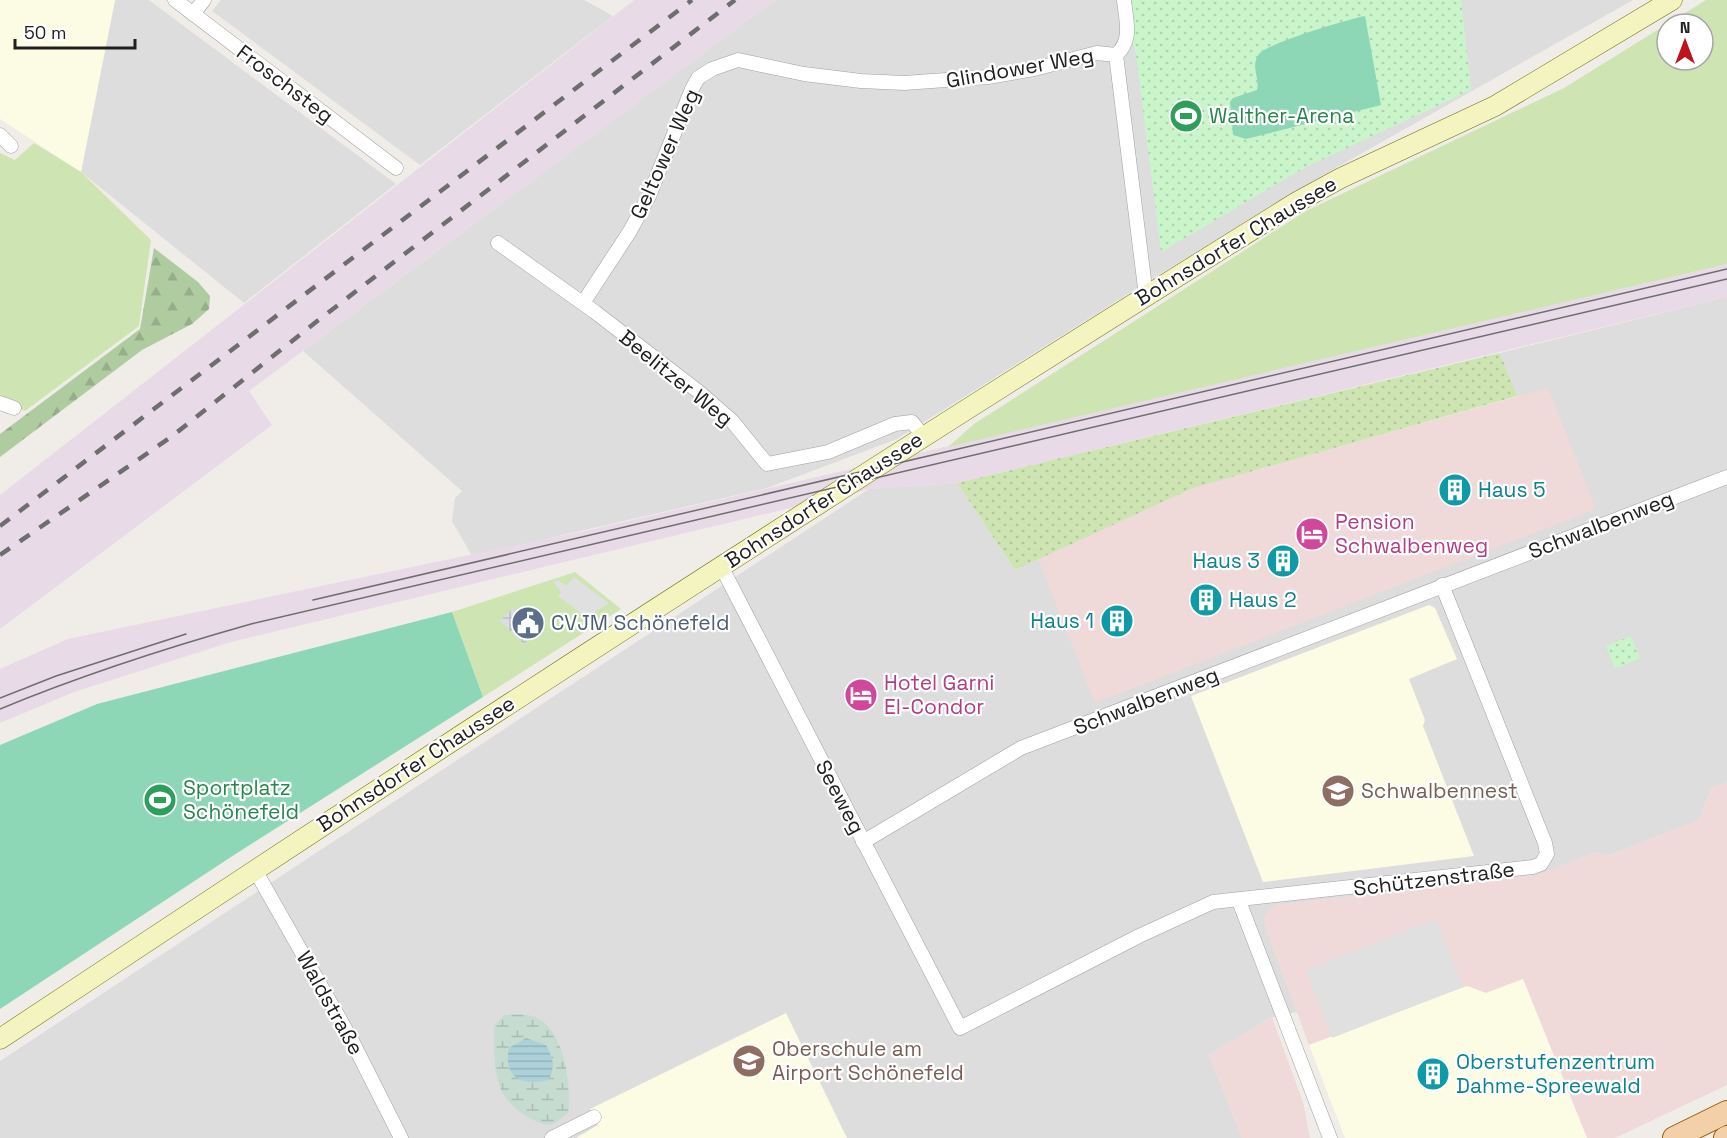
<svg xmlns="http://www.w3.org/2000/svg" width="1727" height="1138" viewBox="0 0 1727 1138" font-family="'Space Grotesk',sans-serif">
  <defs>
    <pattern id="forest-firs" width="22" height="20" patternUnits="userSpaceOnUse" patternTransform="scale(1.5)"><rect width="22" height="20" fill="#afcba0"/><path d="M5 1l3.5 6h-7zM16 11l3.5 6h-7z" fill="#96ae8a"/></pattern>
    <pattern id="wetland-marsh" width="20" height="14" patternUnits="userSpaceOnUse" patternTransform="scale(1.5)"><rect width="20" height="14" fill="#c6dcd1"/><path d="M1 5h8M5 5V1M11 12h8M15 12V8" fill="none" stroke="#aabcb3"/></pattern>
    <pattern id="park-dots" width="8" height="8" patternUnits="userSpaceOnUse" patternTransform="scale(1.5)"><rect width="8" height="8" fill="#caf5cb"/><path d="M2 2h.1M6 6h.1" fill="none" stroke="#add2ae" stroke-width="1.8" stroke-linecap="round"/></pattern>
    <pattern id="garden-dots" width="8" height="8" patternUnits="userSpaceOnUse" patternTransform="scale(1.5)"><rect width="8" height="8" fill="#cee5b3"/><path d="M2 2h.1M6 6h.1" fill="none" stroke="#b1c49a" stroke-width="1.8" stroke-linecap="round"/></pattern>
    <pattern id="plaza-grid" width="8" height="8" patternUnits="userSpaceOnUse" patternTransform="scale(1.5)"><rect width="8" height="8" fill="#dcdce6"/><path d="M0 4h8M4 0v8" fill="none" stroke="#bcbcc5"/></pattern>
    <pattern id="water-rules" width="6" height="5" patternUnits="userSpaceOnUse" patternTransform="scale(1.5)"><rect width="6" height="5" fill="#acd1d9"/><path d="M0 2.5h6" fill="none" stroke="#94b3ba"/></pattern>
  </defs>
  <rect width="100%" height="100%" fill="#f0ede8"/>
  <g fill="#dedddd">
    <polygon points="115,0 149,0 396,184 244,303 81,172"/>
    <polygon points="221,0 584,0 613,16 420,165 212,11"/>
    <polygon points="775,0 1633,0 1327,173 1150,280 897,439 767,488 472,556 452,521 455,498 462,491 303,351"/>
    <polygon points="1727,297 1727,782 1711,788 1699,820 1607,856 1596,852 1538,875 1277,905 1269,910 1265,926 1297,1012 1272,1017 1209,1055 1242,1138 0,1138 0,1061 869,489 957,483 1015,570 1193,488 1517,397 1500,353"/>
  </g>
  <g fill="#efd9d9">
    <polygon points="1548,388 1596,509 1095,703 1038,559 1193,488"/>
    <polygon points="1727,782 1727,1085 1615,1138 1587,1138 1523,979 1486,993 1467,986 1309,1045 1265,926 1264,919 1269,910 1276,905 1537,875 1596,852 1607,856 1699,820 1711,788"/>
    <polygon points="1272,1017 1303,1102 1310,1138 1242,1138 1209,1055"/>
  </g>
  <g fill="#fcfbe4">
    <polygon points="0,0 115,0 81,172 0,119"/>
    <polygon points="1429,605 1435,608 1457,659 1409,679 1425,720 1423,726 1474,856 1263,882 1191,696"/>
    <polygon points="1523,979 1587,1138 1345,1138 1309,1045 1467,986 1486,993"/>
    <polygon points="786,1013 847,1138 576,1138 598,1125 590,1109"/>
  </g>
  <g fill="#e8dae6">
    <polygon points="634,0 775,0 249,391 272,425 0,629 0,495"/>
    <polygon points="1727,264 1727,297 957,483 869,489 231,642 74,692 0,723 0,669 68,639 594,529"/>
  </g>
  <g fill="#cee5b3">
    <polygon points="1706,0 1727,0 1727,264 948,447 974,424 1306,211 1564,88 1667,24 1667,60 1703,60 1703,24 1667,24"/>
    <polygon points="34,143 81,172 151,240 139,326 25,411 0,402 0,153 15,160"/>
    <polygon points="575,572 621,609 483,697 452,612"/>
  </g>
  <polygon fill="url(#forest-firs)" points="154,248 198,282 210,296 209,309 192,324 142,350 0,457 0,434 140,329"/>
  <path fill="url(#wetland-marsh)" d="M504 1015C514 1015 528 1013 537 1018 565 1031 572 1087 568 1113 550 1128 548 1128 528 1117 490 1096 495 1064 494 1026Z"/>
  <g fill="url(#park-dots)">
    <polygon points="1126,0 1461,0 1471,90 1304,168 1161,252 1136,54 1130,34"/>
    <polygon points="1631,636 1640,658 1615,669 1606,646"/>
  </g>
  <polygon fill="url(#garden-dots)" points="1500,353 1517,396 1193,488 1015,570 957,483"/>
  <g fill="#8dd7b7">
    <path d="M1365 16 1381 105 1246 139 1233 135 1230 102 1233 98 1257 90C1260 78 1250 66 1259 54 1268 43 1349 19 1365 16Z"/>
    <polygon points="452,612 483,697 234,855 0,1009 0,745 97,704"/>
  </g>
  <g fill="#e0e0e0">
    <polygon points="574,577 609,603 586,617 558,596 561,592 553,582 558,580 566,586"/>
    <polygon points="1436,919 1463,987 1332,1038 1306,970"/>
  </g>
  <polygon fill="url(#plaza-grid)" points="513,608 532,636 524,644 500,621"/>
  <path fill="url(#water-rules)" d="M526 1038 546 1045C553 1058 556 1068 548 1080 521 1087 503 1077 509 1048Z"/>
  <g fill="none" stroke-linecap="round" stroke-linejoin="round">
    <g stroke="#a1a1a1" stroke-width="15">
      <g id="street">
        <polyline points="175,0 396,168"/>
        <polyline points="193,14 204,0"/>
        <path d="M1116 55C1133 40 1126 21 1124 0"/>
        <polyline points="0,135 11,146"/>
        <polyline points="498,243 595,312 699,392 732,421 767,464 828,452 895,424 912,422 923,436"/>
        <polyline points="583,303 630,231 649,196 692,89 698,78 712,69 738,60 804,74 861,81 904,83 988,77 1034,69 1097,53 1116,55 1146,296"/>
        <polyline points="0,403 14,408"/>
        <polyline points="721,566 960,1028 1139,936 1213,902 1533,867 1541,864 1547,854 1545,843 1442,585"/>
        <polyline points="863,842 1021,748 1727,477"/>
        <polyline points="255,870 351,1039 401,1138"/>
        <polyline points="1239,901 1330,1138"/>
        <polyline points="552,1138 594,1117"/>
      </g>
    </g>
    <g stroke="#6a6f0f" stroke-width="21">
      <path id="secondary" d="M0 1039C429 754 860 473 1297 202L1341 178 1495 106 1672 0"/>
    </g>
    <g stroke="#8f5e0e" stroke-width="24">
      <g id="primary">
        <polyline points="1674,1138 1727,1112"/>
        <polyline points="1725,1138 1727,1137"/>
      </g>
    </g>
    <use href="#street" stroke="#fff" stroke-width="14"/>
    <use href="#secondary" stroke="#f4f4c1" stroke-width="20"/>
    <use href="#primary" stroke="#f4d0a9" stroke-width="22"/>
    <g stroke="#6e6e6e" stroke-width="1.5">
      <polyline points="313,600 1727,269"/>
      <polyline points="0,698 56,676 186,634"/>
      <path d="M0 709C82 675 166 648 251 624L1727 279"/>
    </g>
    <g stroke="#6e6e6e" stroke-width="4.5" stroke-dasharray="12 12" stroke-linecap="butt">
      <polyline points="0,526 692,0"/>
      <polyline points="0,555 171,437 316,322 735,0"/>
    </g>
  </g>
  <defs>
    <g id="stadium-disc" transform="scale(1.725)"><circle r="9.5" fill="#2e9e5b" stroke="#fff"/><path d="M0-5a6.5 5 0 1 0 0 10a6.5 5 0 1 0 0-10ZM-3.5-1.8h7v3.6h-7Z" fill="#fff"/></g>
    <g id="building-disc" transform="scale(1.725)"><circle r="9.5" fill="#0f9aa8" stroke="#fff"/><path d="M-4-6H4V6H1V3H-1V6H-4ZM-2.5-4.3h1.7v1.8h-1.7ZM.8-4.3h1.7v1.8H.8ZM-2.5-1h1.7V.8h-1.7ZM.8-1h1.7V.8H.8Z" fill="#fff"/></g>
    <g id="hotel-disc" transform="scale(1.725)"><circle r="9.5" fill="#d1479c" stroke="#fff"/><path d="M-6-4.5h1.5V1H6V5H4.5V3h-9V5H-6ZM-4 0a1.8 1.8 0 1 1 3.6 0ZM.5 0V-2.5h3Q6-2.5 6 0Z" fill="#fff"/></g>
    <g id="civic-disc" transform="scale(1.725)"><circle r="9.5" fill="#5c6f8a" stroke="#fff"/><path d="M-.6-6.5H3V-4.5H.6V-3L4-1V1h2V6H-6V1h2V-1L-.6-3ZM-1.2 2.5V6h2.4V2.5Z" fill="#fff"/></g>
    <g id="school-disc" transform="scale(1.725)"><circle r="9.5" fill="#8d6e63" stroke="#fff"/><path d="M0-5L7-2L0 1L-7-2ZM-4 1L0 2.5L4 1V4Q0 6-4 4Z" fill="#fff"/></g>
  </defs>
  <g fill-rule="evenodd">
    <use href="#stadium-disc" x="1186" y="116"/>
    <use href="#building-disc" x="1455" y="490"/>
    <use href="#hotel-disc" x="1312" y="534"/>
    <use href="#building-disc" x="1283" y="561"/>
    <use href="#building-disc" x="1206" y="600"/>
    <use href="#building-disc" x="1117" y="621"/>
    <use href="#civic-disc" x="528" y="623"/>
    <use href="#hotel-disc" x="861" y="695"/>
    <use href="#school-disc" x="1338" y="791"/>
    <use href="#stadium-disc" x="160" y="800"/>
    <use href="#school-disc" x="749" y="1061"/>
    <use href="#building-disc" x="1433" y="1074"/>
  </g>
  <g text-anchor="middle" stroke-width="4.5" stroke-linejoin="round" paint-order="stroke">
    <g font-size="21" fill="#202020" stroke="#fff">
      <text transform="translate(1020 68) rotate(-10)" y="7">Glindower Weg</text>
      <text transform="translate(285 84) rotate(37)" y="7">Froschsteg</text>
      <text transform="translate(665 154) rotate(-66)" y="7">Geltower Weg</text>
      <text transform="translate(1236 241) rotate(-31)" y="7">Bohnsdorfer Chaussee</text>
      <text transform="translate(676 378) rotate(39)" y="7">Beelitzer Weg</text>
      <text transform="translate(824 500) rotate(-33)" y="7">Bohnsdorfer Chaussee</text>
      <text transform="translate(1601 525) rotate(-21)" y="7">Schwalbenweg</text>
      <text transform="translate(1146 701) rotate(-21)" y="7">Schwalbenweg</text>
      <text transform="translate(416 764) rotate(-33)" y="7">Bohnsdorfer Chaussee</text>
      <text transform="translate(840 797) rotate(62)" y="7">Seeweg</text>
      <text transform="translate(1434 879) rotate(-7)" y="7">Schützenstraße</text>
      <text transform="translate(330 1003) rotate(61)" y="7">Waldstraße</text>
    </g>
    <g font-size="21" fill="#27864d" stroke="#fff" text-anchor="start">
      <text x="1209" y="123">Walther-Arena</text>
      <text x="183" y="795">Sportplatz<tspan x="183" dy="24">Schönefeld</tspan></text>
    </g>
    <g font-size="21" fill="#0d838f" stroke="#fff" text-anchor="start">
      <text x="1478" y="497">Haus 5</text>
      <text x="1260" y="568" text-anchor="end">Haus 3</text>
      <text x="1229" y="607">Haus 2</text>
      <text x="1094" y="628" text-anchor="end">Haus 1</text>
      <text x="1456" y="1069">Oberstufenzentrum<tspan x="1456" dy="24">Dahme-Spreewald</tspan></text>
    </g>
    <g font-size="21" fill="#b23c85" stroke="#fff" text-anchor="start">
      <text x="1335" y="529">Pension<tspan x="1335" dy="24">Schwalbenweg</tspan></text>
      <text x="884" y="690">Hotel Garni<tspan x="884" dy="24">El-Condor</tspan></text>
    </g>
    <g font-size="21" fill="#4e5e75" stroke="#fff" text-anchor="start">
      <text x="551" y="630">CVJM Schönefeld</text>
    </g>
    <g font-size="21" fill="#785e54" stroke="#fff" text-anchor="start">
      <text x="1361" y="798">Schwalbennest</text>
      <text x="772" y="1056">Oberschule am<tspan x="772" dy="24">Airport Schönefeld</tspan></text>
    </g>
  </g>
  <g transform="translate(1685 42)"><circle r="28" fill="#ffffff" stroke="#a6a6a6" stroke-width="1.5"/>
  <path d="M0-4.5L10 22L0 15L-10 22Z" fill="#be131b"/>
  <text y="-9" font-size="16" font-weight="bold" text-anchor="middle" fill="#202020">N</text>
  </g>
  <path d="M15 39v9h120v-9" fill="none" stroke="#202020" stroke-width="3"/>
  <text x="24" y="39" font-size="18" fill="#202020" stroke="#ffffff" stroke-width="4.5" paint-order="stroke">50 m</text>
</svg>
